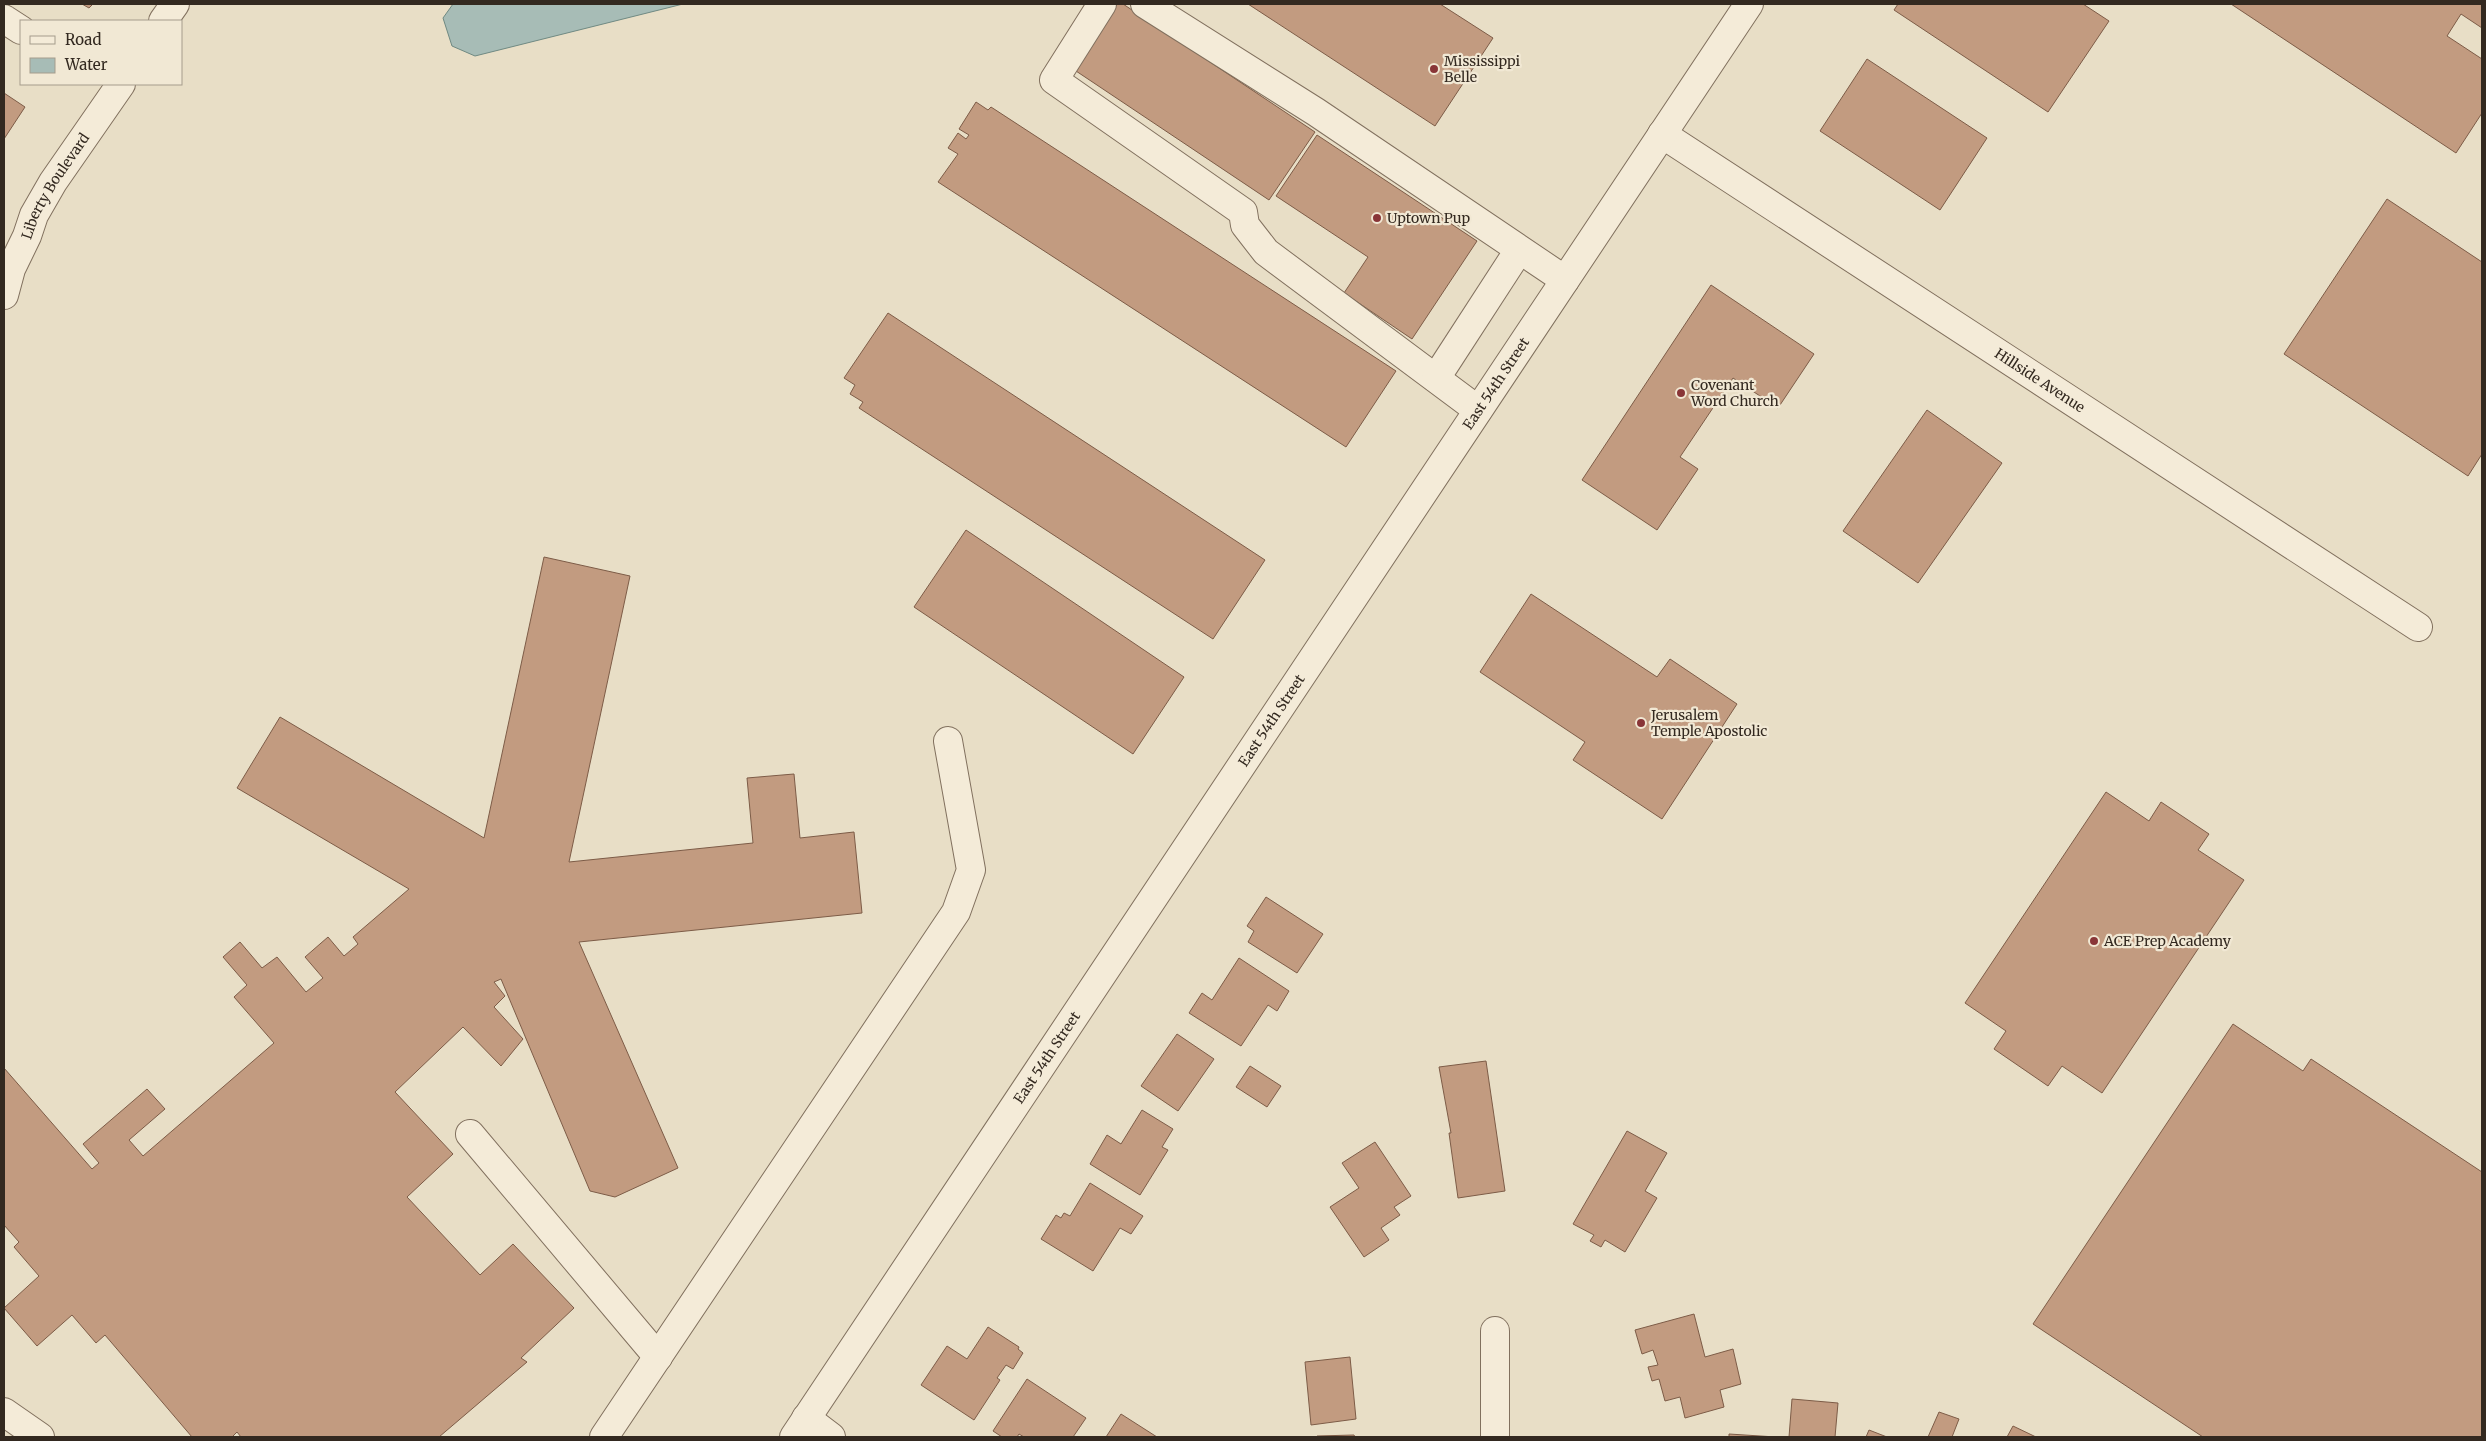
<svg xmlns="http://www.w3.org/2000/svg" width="2486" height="1441" viewBox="0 0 2486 1441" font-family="Merriweather,serif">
  <rect width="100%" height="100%" fill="#e8dec6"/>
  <polygon fill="#a7bcb6" stroke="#6f8982" points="453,4 683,4 475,56 452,46 443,18"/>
  <g fill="#c29b80" stroke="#7d5c47">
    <polygon points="82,4 93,4 89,8"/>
    <polygon points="1117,4 1123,4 1315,132 1269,200 1073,69"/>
    <polygon points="1248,4 1440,4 1493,38 1435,126"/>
    <polygon points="1898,4 2083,4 2109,21 2048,112 1894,10"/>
    <polygon points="2231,4 2482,4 2482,28 2461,14 2447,36 2482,59 2482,113 2456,153"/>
    <polygon points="1867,59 1987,138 1940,210 1820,131"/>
    <polygon points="4,93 25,107 4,139"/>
    <polygon points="976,102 988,110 991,107 1396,371 1346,447 938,182 958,154 948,148 958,133 966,139 969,135 959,129"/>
    <polygon points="1317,135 1477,241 1412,339 1344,293 1368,257 1276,196"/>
    <polygon points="2387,199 2482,262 2482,454 2468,476 2284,354"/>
    <polygon points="1711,285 1814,354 1778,408 1733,378 1680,457 1698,469 1657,530 1582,480"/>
    <polygon points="888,313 1265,560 1213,639 859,408 863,402 850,394 855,385 844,378"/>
    <polygon points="1927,410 2002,463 1918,583 1843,531"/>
    <polygon points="966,530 1184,677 1133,754 914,607"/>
    <polygon points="544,557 630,576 569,862 753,843 747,778 794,774 800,838 854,832 862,913 579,942 678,1168 615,1197 590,1191 501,979 494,982 505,996 494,1007 523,1039 501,1066 463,1027 395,1092 453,1154 407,1197 480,1275 513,1244 574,1308 521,1358 527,1362 439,1437 241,1437 237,1432 232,1437 192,1437 105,1335 96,1343 72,1315 37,1346 4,1308 39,1276 14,1247 19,1242 4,1225 4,1068 92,1169 99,1163 83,1144 147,1089 165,1109 129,1140 143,1156 274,1043 234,997 247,985 223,957 240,942 262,968 277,957 306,992 323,978 305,957 328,937 344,956 358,944 353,937 409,889 237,788 280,717 484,838"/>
    <polygon points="1531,594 1657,677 1670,659 1737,704 1662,819 1573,760 1585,742 1480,672"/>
    <polygon points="2106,792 2149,821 2161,802 2209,834 2198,850 2244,880 2102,1093 2062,1066 2048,1086 1994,1049 2006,1031 1965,1003"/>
    <polygon points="1266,897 1323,934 1297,973 1248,942 1254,931 1247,926"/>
    <polygon points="1239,958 1289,991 1277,1011 1268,1005 1241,1046 1189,1013 1202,993 1212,1000"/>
    <polygon points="2233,1024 2303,1071 2311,1059 2482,1172 2482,1437 2203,1437 2033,1324"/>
    <polygon points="1177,1034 1214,1059 1178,1111 1141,1086"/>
    <polygon points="1486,1061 1505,1191 1458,1198 1449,1133 1451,1133 1439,1067"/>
    <polygon points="1250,1066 1281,1086 1267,1107 1236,1087"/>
    <polygon points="1142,1110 1173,1129 1162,1147 1168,1150 1140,1195 1090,1164 1107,1135 1121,1144"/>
    <polygon points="1627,1131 1667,1153 1645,1191 1657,1198 1625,1252 1605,1240 1601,1247 1590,1241 1594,1235 1573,1224"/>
    <polygon points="1375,1142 1411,1196 1394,1207 1400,1215 1381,1228 1389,1240 1364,1257 1330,1207 1359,1188 1342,1163"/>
    <polygon points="1090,1183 1143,1216 1131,1234 1120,1228 1093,1271 1041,1239 1056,1215 1061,1218 1064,1213 1070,1216"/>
    <polygon points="1694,1314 1705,1357 1733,1349 1741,1384 1720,1390 1724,1407 1685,1418 1680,1397 1665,1401 1659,1379 1652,1381 1648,1367 1658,1365 1653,1350 1642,1354 1635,1330"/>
    <polygon points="988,1327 1019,1347 1018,1349 1023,1353 1013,1369 1006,1365 997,1378 1000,1380 974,1420 921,1385 947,1346 967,1359"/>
    <polygon points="1350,1357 1356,1419 1311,1425 1305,1362"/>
    <polygon points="1027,1379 1086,1418 1073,1437 1024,1437 1019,1434 1017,1437 1002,1437 993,1431"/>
    <polygon points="1792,1399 1838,1403 1835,1437 1789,1437"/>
    <polygon points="1939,1412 1959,1419 1952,1437 1928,1437"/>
    <polygon points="1121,1414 1157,1437 1106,1437"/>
    <polygon points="2013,1426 2036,1437 2007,1437"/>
    <polygon points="1869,1430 1887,1437 1866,1437"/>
    <polygon points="1729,1434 1776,1437 1729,1437"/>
    <polygon points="1354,1435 1355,1437 1317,1437 1317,1436"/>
  </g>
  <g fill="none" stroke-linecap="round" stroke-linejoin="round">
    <g stroke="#81705e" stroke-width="30">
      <g id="minor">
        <polyline points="1102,4 1054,80 1243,212 1245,225 1266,252 1478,410"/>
        <polyline points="1145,4 1316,112 1565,280"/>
        <polyline points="4,19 21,30"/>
        <polyline points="163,21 175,4"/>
        <path id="s1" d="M1662 134 2418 627"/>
        <path id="s2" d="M4 295 11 269 27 236 34 215 53 182 121 84"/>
        <polyline points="1436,378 1519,250"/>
        <polyline points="470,1134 658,1357"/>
        <polyline points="1495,1331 1495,1437"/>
        <polyline points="4,1412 40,1437"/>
        <polyline points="806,1418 831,1437"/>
        <polyline points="604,1437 956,912 971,870 948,741"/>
        <path id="s3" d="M794 1437 1749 4"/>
      </g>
    </g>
    <use href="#minor" stroke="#f4ebd8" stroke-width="28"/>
  </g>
  <g fill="#893537" stroke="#f1e8d4" stroke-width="2">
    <circle cx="1434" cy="69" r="5"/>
    <circle cx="1377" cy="218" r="5"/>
    <circle cx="1681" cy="393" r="5"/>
    <circle cx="1641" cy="723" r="5"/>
    <circle cx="2094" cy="941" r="5"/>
  </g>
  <g text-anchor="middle" stroke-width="4.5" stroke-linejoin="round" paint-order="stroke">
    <g font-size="14" fill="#332920" stroke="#f1e8d4" text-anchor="start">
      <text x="1444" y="66">Mississippi<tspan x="1444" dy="16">Belle</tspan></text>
      <text x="1387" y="223">Uptown Pup</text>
      <text x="1691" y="390">Covenant<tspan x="1691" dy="16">Word Church</tspan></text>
      <text x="1651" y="720">Jerusalem<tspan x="1651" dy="16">Temple Apostolic</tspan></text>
      <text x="2104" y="946">ACE Prep Academy</text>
    </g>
    <g font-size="14" fill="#332920" stroke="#f1e8d4">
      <text dy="5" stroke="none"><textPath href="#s2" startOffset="121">Liberty Boulevard</textPath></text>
      <text dy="5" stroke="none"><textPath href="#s1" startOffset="451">Hillside Avenue</textPath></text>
      <text dy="5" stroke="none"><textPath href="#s3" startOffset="1266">East 54th Street</textPath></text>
      <text dy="5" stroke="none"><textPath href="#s3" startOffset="861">East 54th Street</textPath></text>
      <text dy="5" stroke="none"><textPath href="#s3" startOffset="456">East 54th Street</textPath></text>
    </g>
  </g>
  <rect width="2486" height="1441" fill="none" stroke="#332920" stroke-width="10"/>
  <rect x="20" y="20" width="162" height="65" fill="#f1e8d4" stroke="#a59c8c"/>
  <rect x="30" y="36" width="25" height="8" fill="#f4ebd8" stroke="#a59c8c"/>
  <text x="65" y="45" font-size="15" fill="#332920">Road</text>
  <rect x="30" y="58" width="25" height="15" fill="#a7bcb6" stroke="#a59c8c"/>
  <text x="65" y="70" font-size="15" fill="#332920">Water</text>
</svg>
